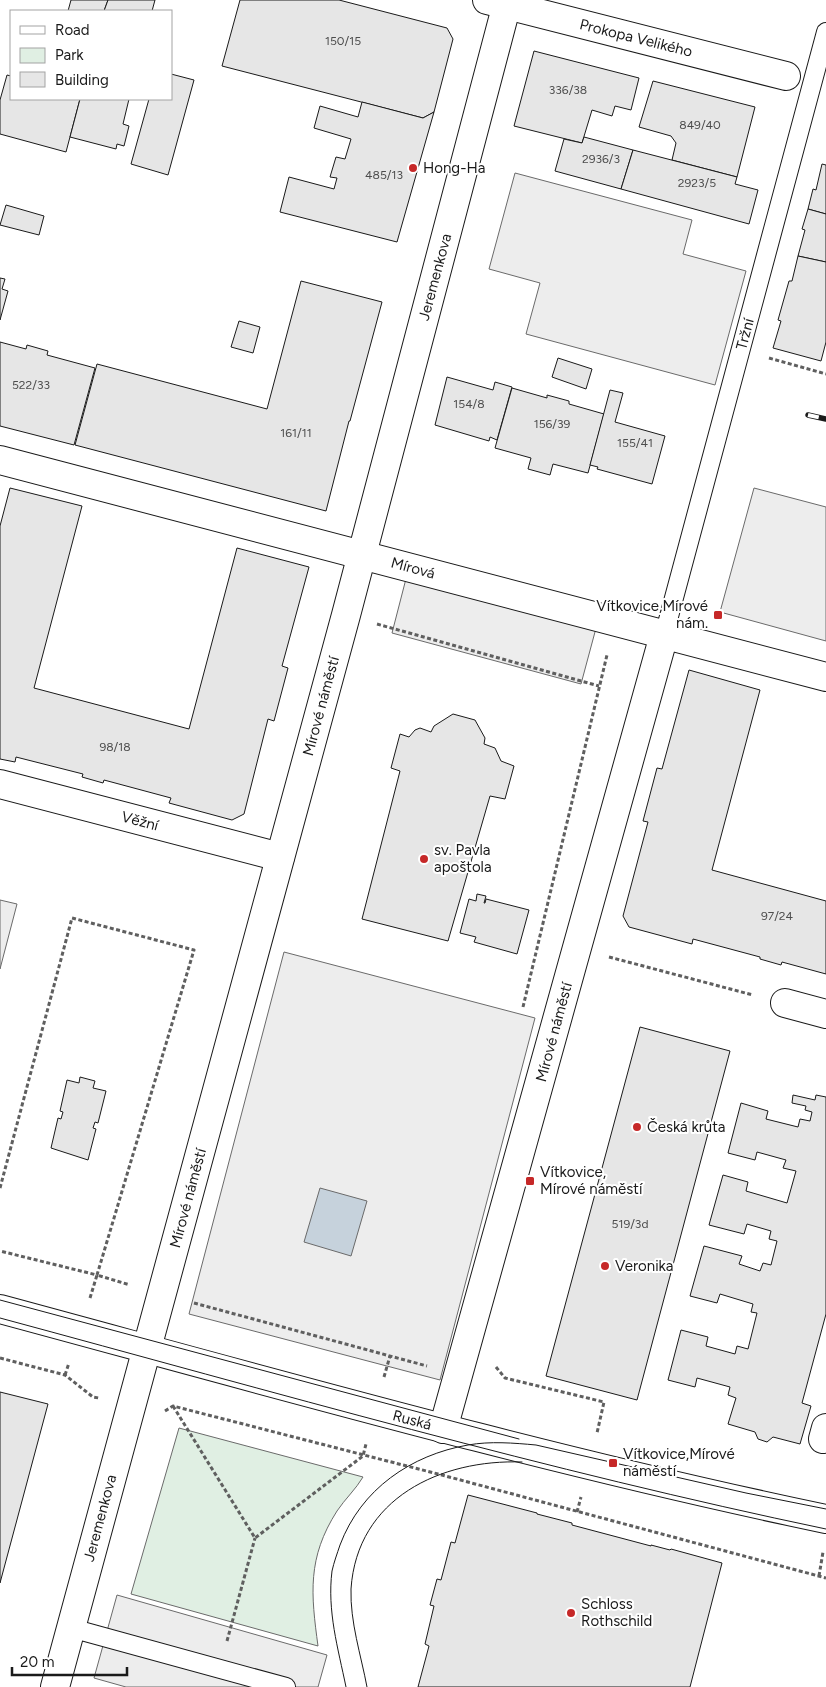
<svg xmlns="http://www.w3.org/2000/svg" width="826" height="1687" viewBox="0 0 826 1687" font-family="Figtree,sans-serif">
  <rect width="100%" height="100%" fill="#fff"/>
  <path fill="#e0efe3" stroke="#6a6a6a" d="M179 1428 363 1477C356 1489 345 1499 337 1511 307 1558 311 1594 318 1646L131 1594Z"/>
  <g fill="#ededed" stroke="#6a6a6a">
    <polygon points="515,173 692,220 683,254 746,271 715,385 526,334 540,283 489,269"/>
    <polygon points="754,488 826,507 826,641 720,612"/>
    <polygon points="409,567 599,617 581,684 392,633"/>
    <polygon points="0,900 17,904 0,969"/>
    <polygon points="284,952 535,1018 440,1380 189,1314"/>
    <polygon points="117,1595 327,1655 318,1687 126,1687 94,1678"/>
  </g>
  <polygon fill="#c6d2dc" stroke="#6a6a6a" points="320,1188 367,1201 351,1256 304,1242"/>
  <g fill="#e6e6e6" stroke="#1a1a1a">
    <polygon points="71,0 108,0 104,11 68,11"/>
    <polygon points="108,0 155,0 152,11 104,11"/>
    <polygon points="240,0 339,0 447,28 453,39 434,112 423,118 222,66"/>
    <polygon points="534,51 639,78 631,110 615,106 612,116 592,110 582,143 514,126"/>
    <polygon points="171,74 194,80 168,175 131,164 149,99 171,99"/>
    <polygon points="7,75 11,76 11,99 80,99 66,152 0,134 0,100"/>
    <polygon points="653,81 755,107 737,177 672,160 676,143 671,136 639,127"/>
    <polygon points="80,99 129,99 123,124 129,126 124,146 117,144 116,149 70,137"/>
    <polygon points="362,102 423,118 434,112 397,242 280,212 289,177 334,189 337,178 330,177 336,157 345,159 351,139 314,128 320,106 358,117"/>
    <polygon points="584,137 633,150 621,189 555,171 564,139 582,143"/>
    <polygon points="633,150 737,177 735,184 758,190 749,224 621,189"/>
    <polygon points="822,164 826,165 826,214 808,209 813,189 816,190"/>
    <polygon points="6,205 44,216 39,235 0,225"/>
    <polygon points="808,209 826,214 826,262 798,256 805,230 802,229"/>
    <polygon points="798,256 826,262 826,342 821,361 773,348 781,321 778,320 789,281 792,281"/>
    <polygon points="0,278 5,279 2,289 8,291 0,320"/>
    <polygon points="301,281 382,302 350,421 349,421 326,511 75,445 97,364 267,409"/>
    <polygon points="239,321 260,327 253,353 231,347"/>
    <polygon points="0,342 26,349 27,345 48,351 47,355 95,368 74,445 0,426"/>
    <polygon points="558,358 592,369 586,389 552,377"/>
    <polygon points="447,377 493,390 495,382 512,387 497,440 490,437 489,441 435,425"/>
    <polygon points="512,388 547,398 547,395 569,401 569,404 604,414 588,473 553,464 550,475 528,469 531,458 495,448"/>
    <polygon points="610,390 623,393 615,422 665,436 652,484 597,469 598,467 590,465"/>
    <polygon points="10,488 82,506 34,688 189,729 237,548 309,567 282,666 288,668 274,721 268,719 244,814 232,820 169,803 171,798 104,780 103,783 82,777 83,774 16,757 15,762 0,759 0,526"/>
    <polygon points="689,670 760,690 712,870 826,901 826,974 782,962 781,965 760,959 760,957 693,939 692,944 629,927 623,916 648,822 643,821 657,768 662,769"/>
    <polygon points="453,714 475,720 485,738 484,744 495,748 501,761 514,766 505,799 490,796 448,941 362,919 400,771 391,768 400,734 409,737 415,730 420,728 431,732 434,726"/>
    <polygon points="477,894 486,896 484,903 485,903 486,899 529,910 517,954 474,942 476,937 460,933 469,899 476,901"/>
    <polygon points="640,1027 730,1051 637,1400 546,1376"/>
    <polygon points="80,1077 95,1081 93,1088 106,1091 98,1123 95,1122 93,1128 96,1129 88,1160 51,1148 58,1118 61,1119 63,1112 60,1111 67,1080 79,1083"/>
    <polygon points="793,1095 815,1100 816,1095 826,1097 826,1314 802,1403 811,1406 800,1444 773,1437 767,1442 758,1439 755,1432 728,1424 736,1398 728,1395 730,1387 697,1378 695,1387 668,1380 681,1330 708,1337 706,1346 735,1354 737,1346 748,1349 757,1313 751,1312 753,1304 720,1294 717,1303 690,1296 704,1246 742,1256 739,1264 760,1271 763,1263 771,1265 777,1241 769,1239 771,1231 747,1224 744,1234 709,1225 723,1175 748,1182 746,1191 787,1203 796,1171 783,1168 786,1160 757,1152 755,1160 728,1153 741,1103 768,1111 766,1119 798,1127 800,1119 810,1121 812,1112 805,1110 806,1106 792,1103"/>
    <polygon points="0,1392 48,1404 0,1583"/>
    <polygon points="468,1495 537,1513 537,1514 572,1523 572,1525 651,1546 651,1545 670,1550 671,1549 722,1563 690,1687 418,1687 429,1646 425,1644 434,1606 430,1605 437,1579 441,1580 451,1542 455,1543"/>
  </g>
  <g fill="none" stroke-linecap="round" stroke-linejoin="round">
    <g stroke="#1a1a1a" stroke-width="20">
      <g id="lane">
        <polyline points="664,635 826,32"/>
        <polyline points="71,1628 286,1687"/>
      </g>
    </g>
    <g stroke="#1a1a1a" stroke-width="30">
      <g id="street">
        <polyline points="487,0 786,76"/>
        <polyline points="0,460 826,677"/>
        <polyline points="0,784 280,857"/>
        <polyline points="785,1003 826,1014"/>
        <path d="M0 1309C274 1383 548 1461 826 1519"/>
        <polyline points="443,1429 664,635"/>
        <polyline points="823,1439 826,1428"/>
        <polyline points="55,1687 346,615 508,0"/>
      </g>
    </g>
    <g stroke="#5f5f5f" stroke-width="3" stroke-dasharray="4 2.5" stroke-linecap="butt">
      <polyline points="769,358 826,374"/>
      <polyline points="377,624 599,686"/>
      <polyline points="609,957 753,995"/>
      <polyline points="523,1007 607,655"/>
      <polyline points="0,1188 72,918 194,950 97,1275 0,1251"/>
      <polyline points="90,1298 97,1275 130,1285"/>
      <polyline points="194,1303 427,1366"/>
      <polyline points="0,1358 65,1375 93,1397 99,1398"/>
      <polyline points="496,1367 505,1378 604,1402 597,1433"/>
      <polyline points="65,1375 69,1363"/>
      <polyline points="384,1377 390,1356"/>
      <polyline points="173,1406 255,1538 363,1456 366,1444"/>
      <polyline points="165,1411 173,1406 438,1474 826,1578"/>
      <polyline points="577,1512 581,1497"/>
      <polyline points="819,1576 823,1552"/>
      <polyline points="227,1641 255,1538"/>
    </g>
    <use href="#lane" stroke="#fff" stroke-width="18"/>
    <use href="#street" stroke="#fff" stroke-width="28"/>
    <g stroke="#1a1a1a" stroke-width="1">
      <polyline points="0,1300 519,1439"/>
      <path d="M0 1318C274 1392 548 1471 826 1529"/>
      <path d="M346 1687C338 1648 327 1611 332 1571 334 1562 337 1554 340 1545 361 1489 411 1455 468 1445 490 1441 514 1443 536 1445L746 1493 826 1509"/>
      <path d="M367 1687C361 1655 350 1622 351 1589 357 1498 441 1459 522 1462"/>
    </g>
    <g stroke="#1a1a1a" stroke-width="5.5">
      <polyline id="rail" points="808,415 826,419"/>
    </g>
    <use href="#rail" stroke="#fff" stroke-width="4" stroke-dasharray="11" stroke-linecap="butt"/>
  </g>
  <g fill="#c62828" stroke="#fff" stroke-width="2">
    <circle cx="413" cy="168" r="5"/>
    <rect x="713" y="610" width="10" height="10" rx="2.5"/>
    <circle cx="424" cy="859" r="5"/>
    <circle cx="637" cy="1127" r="5"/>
    <rect x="525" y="1176" width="10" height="10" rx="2.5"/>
    <circle cx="605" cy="1266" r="5"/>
    <rect x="608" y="1458" width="10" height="10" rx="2.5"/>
    <circle cx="571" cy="1613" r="5"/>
  </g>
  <g text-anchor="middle" stroke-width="4" stroke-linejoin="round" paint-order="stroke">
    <g font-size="12" fill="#4d4d4d">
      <text x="343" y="45">150/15</text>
      <text x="568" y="94">336/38</text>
      <text x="700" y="129">849/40</text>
      <text x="601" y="163">2936/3</text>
      <text x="384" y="179">485/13</text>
      <text x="697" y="187">2923/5</text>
      <text x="31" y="389">522/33</text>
      <text x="469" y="408">154/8</text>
      <text x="552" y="428">156/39</text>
      <text x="296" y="437">161/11</text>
      <text x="635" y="447">155/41</text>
      <text x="115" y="751">98/18</text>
      <text x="777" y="920">97/24</text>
      <text x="630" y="1228">519/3d</text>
    </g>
    <g font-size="15" fill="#1a1a1a" stroke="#fff">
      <text transform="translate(636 38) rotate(14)" y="5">Prokopa Velikého</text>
      <text transform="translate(435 277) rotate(-75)" y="5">Jeremenkova</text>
      <text transform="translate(745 334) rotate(-75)" y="5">Tržní</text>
      <text transform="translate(413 568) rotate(15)" y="5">Mírová</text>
      <text transform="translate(321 706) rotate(-75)" y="5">Mírové náměstí</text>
      <text transform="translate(140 821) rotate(15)" y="5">Věžní</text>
      <text transform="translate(554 1032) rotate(-75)" y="5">Mírové náměstí</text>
      <text transform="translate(188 1198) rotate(-75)" y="5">Mírové náměstí</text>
      <text transform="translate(412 1420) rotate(15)" y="5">Ruská</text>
      <text transform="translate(100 1518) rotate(-75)" y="5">Jeremenkova</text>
    </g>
    <g font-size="15" fill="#1a1a1a" stroke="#fff" text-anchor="start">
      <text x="423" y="173">Hong-Ha</text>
      <text x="708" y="611" text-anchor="end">Vítkovice,Mírové<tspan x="708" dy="17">nám.</tspan></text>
      <text x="434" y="855">sv. Pavla<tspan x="434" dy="17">apoštola</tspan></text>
      <text x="647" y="1132">Česká krůta</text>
      <text x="540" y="1177">Vítkovice,<tspan x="540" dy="17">Mírové náměstí</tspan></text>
      <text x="615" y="1271">Veronika</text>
      <text x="623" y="1459">Vítkovice,Mírové<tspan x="623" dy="17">náměstí</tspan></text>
      <text x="581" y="1609">Schloss<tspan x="581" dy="17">Rothschild</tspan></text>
    </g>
  </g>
  <rect x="10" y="10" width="162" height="90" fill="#ffffff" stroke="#a3a3a3"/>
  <rect x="20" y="26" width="25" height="8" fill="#ffffff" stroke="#a3a3a3"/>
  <text x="55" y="35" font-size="15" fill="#1a1a1a">Road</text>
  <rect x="20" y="48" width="25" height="15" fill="#e0efe3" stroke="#a3a3a3"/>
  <text x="55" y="60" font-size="15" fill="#1a1a1a">Park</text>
  <rect x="20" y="72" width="25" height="15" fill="#e6e6e6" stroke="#a3a3a3"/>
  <text x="55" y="85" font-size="15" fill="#1a1a1a">Building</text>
  <path d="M12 1667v8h115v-8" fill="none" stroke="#1a1a1a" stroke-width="2.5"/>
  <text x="20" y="1667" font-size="15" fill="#1a1a1a" stroke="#ffffff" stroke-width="4" paint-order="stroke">20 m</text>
</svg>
